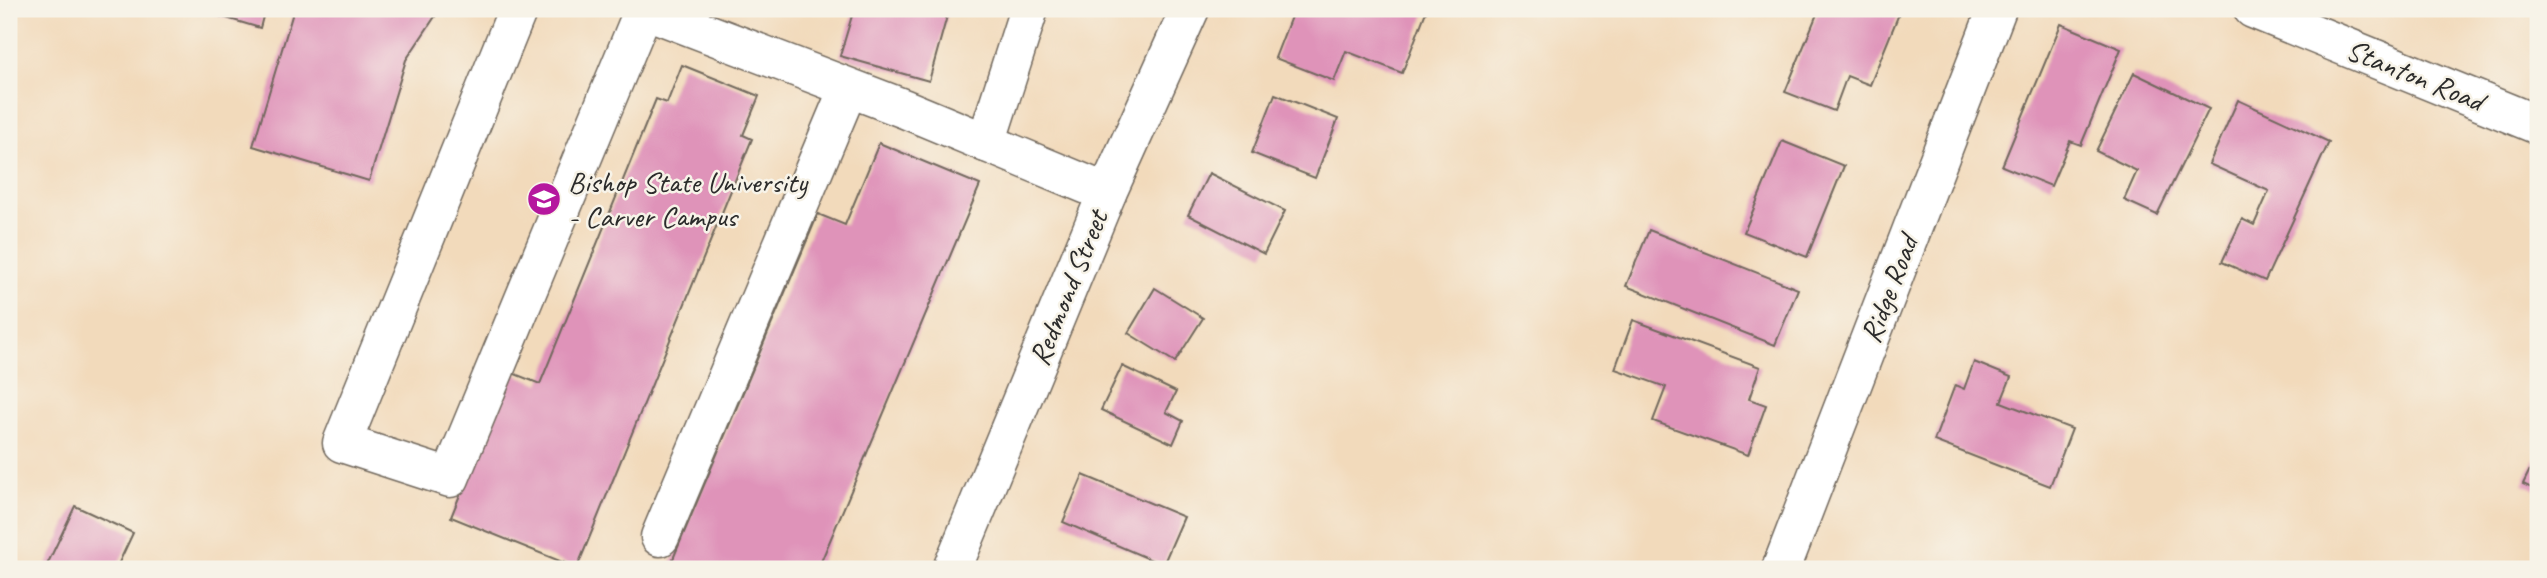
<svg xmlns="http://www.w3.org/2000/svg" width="2547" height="578" viewBox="0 0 2547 578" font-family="Caveat,sans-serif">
  <rect width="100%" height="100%" fill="#f7f3e8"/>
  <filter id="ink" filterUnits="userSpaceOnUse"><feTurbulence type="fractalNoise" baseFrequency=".0143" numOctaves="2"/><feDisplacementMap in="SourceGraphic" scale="14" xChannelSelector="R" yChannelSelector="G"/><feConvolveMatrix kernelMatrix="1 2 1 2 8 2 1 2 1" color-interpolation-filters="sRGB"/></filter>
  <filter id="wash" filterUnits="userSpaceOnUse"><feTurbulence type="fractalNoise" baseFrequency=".00686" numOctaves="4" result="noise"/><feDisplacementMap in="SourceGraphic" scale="28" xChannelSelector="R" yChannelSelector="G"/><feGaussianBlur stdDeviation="1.57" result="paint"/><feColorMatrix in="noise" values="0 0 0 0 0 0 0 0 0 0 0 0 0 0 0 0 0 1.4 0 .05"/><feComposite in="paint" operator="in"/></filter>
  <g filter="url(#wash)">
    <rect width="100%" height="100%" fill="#f2dabb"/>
    <g id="blocks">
      <g fill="#df93b9">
        <polygon points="196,9 265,9 260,28"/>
        <polygon points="294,9 440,9 406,60 369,181 253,146"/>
        <polygon points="854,9 949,9 929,81 840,56"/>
        <polygon points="1294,9 1427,9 1402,73 1346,51 1334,81 1275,58"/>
        <polygon points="1819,9 1901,9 1870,85 1847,76 1834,111 1785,92"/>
        <polygon points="2061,24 2121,49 2081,145 2070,141 2051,186 2002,166"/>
        <polygon points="682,65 759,96 743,135 752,139 577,568 451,517 510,372 540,384 656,99 667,103"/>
        <polygon points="2134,73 2209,109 2157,215 2124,200 2137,171 2096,151"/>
        <polygon points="1275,94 1338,119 1315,178 1252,153"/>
        <polygon points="2238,100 2329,142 2265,281 2222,262 2242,219 2254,225 2269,191 2209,164"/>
        <polygon points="1782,141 1844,166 1807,257 1744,232"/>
        <polygon points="879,143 980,185 818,569 677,569 670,566 818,214 845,225"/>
        <polygon points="1209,173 1285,211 1264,254 1188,215"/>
        <polygon points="1649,230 1798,289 1775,345 1626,286"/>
        <polygon points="1155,288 1203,318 1175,362 1128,333"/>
        <polygon points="1633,320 1760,367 1749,399 1766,405 1748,455 1653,421 1666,387 1615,369"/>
        <polygon points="1974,362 2011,377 2001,402 2072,429 2050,486 1934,441 1955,385 1964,389"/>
        <polygon points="1122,366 1176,392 1166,412 1183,421 1173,444 1101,410"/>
        <polygon points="2538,453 2538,491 2523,484"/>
        <polygon points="1083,475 1184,517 1163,565 1063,522"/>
        <polygon points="75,506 133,533 116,569 45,569"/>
      </g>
    </g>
  </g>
  <g filter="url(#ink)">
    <use href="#blocks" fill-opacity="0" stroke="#71685d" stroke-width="2"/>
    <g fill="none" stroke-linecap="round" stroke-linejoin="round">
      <g stroke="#71685d" stroke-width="41">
        <g id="minor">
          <polyline points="518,9 342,443 450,478 644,9"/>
          <polyline points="644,9 905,109 1107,193"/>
          <polyline points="2253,9 2538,125"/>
          <polyline points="986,143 1029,9"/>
          <polyline points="660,537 848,89"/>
          <polyline points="952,569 1107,193 1190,9"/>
          <polyline points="1781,569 1997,9"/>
        </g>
      </g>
      <use href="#minor" stroke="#fff" stroke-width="38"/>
    </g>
  </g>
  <defs>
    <g id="university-disc" transform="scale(1.75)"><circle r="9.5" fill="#b5179e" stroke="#f7f3e8"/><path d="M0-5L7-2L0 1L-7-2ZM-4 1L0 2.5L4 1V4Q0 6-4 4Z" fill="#fff"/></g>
  </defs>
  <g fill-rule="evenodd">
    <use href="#university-disc" x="544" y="199"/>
  </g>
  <g text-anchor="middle" stroke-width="5" stroke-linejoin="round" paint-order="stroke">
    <g font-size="30" fill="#2b2b2b" stroke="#f7f3e8">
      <text transform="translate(2415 75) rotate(22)" y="10">Stanton Road</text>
      <text transform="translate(1068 288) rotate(-68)" y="10">Redmond Street</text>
      <text transform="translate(1889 289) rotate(-69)" y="10">Ridge Road</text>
    </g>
    <g font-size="30" fill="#2b2b2b" stroke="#f7f3e8" text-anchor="start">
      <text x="568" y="192">Bishop State University<tspan x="568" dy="34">- Carver Campus</tspan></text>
    </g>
  </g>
  <rect width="2547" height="578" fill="none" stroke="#f7f3e8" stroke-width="35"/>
</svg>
